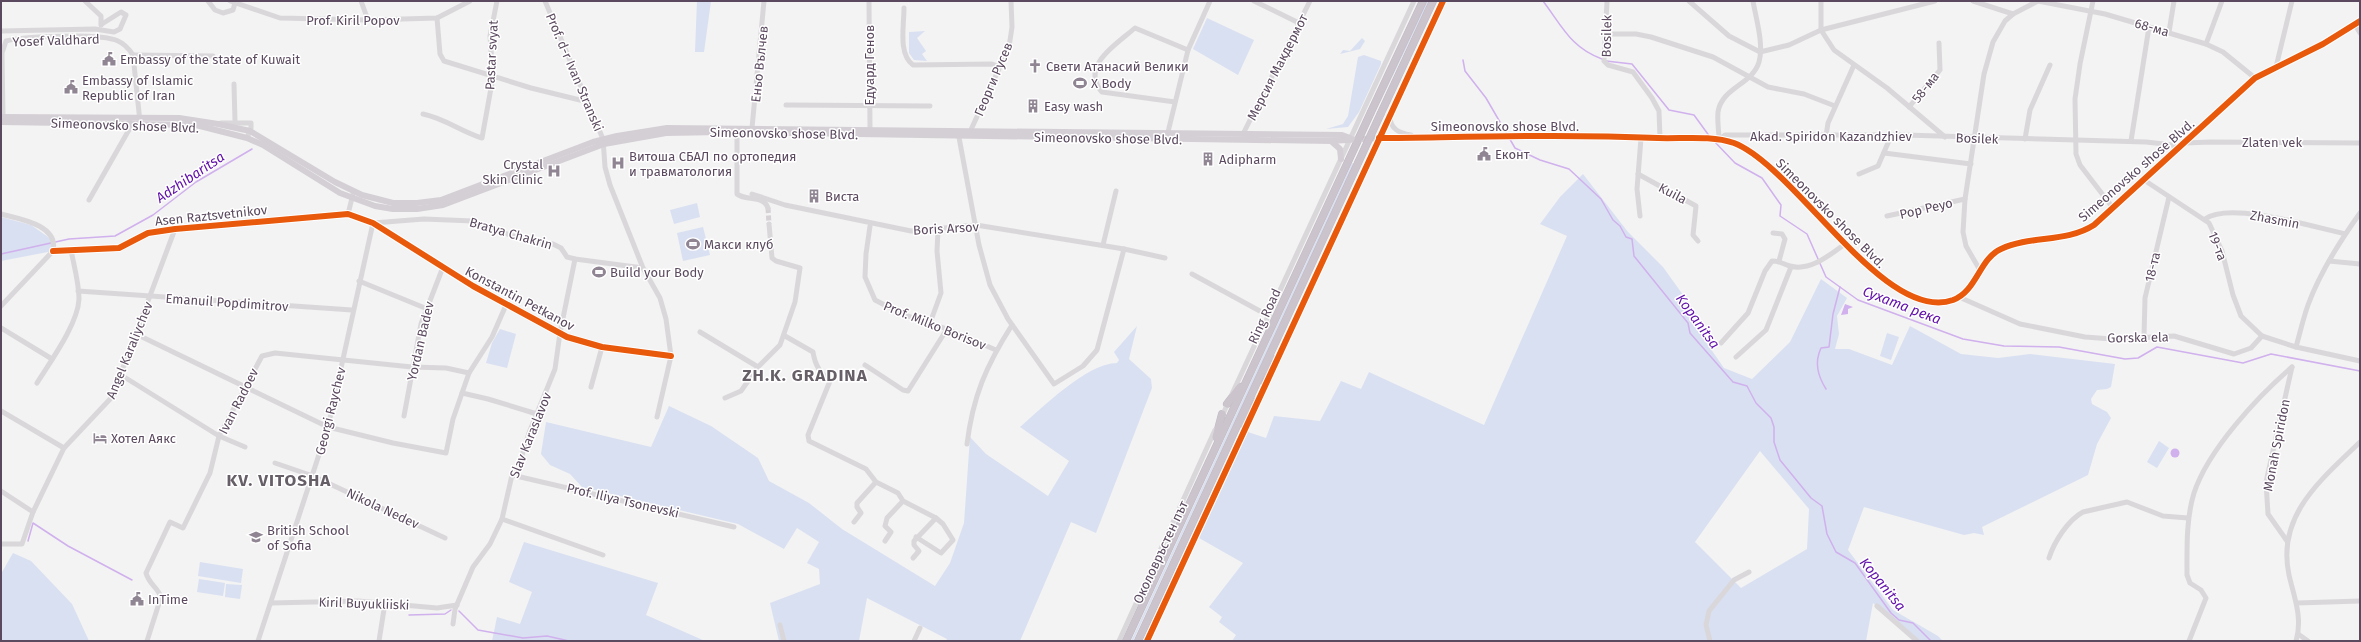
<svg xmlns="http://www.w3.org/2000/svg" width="2361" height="642" viewBox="0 0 2361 642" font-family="'Fira Sans',sans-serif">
  <rect width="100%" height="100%" fill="#f3f3f3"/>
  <g fill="#d9e0f1" fill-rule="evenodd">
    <polygon points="697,1 711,1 704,52 695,52"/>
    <polygon points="1427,1 1429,1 1376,111"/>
    <polygon points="1207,18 1254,40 1238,75 1193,49"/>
    <polygon points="925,31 917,38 926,51 922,54 927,61 914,60 909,53 909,32"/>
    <polygon points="1362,38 1365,41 1360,49 1340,54 1343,50 1350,51"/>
    <polygon points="1364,55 1381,61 1381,64 1359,112 1348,127 1326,129 1343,124 1348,116 1358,57"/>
    <polygon points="1352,163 1354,164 1133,641 1131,641"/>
    <path d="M1583 174 1628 232 1663 267 1696 313 1701 335 1724 368 1752 379 1790 342 1821 279 1847 298 1837 316 1839 334 1835 349H1849L1892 365 1910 326 1961 354 1998 358 2030 354 2115 364 2111 387 2107 389 2097 390 2091 399 2092 404 2107 412 2111 418 2097 444 2088 475 1982 527 1984 535 1974 533 1964 535 1864 507 1848 550 1893 610 1938 636 1943 641H1914L1873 603 1866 641H1232L1236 635 1219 622 1222 617 1209 607 1243 563 1199 538 1248 432 1266 438 1274 416 1320 421 1341 381 1361 389 1369 372 1484 425 1567 236 1540 224 1560 197ZM1760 451 1809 509 1807 549 1741 588 1695 542Z"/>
    <polygon points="697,203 700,217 674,224 670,210"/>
    <polygon points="1,217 31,225 51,239 53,251 1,261"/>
    <polygon points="703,227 710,255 683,261 677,233"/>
    <path d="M1137 326 1129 359 1151 379 1152 388 1096 533 1071 522 1020 641H946L947 639 867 598 859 641H779L770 603 820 584 819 569 807 563 819 542 797 528 784 549 738 524 582 487 570 474 550 465 541 454 546 422 651 447 669 406 711 426 758 458 769 481 809 503 842 529 935 586 950 563 964 523 970 437 986 454 1048 496 1069 461 1020 427C1042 408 1087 363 1117 363L1119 360 1114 352Z"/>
    <polygon points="500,329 516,334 507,368 486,363 492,343"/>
    <polygon points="1887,333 1899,337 1891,360 1880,356"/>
    <polygon points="1247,420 1145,641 1142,641 1235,441"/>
    <polygon points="2159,441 2169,448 2157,468 2147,462"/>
    <polygon points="1201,469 1123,641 1121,641"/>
    <polygon points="524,542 658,583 646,615 705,641 492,641 497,617 520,624 532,592 509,582"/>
    <polygon points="13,553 31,561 72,604 89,641 1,641 1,574"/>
    <polygon points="200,562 243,569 241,583 198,576"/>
    <polygon points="199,579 225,583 223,596 197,592"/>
    <polygon points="226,584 242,585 240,599 225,597"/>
  </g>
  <g fill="#d0b0ed">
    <polygon points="1845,304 1853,307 1848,309 1848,314 1841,315"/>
    <circle cx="2175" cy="453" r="4.5"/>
  </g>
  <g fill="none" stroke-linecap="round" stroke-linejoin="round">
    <g stroke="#d0b0ed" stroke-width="1.5">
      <path d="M1543 1C1562 26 1571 48 1602 59"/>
      <polyline points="1463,60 1465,71 1486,98 1515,148 1540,160 1569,169 1601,199 1613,220 1620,226 1626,237 1632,239 1634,256 1688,323 1690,333 1733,382 1747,386 1756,403 1771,418 1774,427 1774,442 1780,460 1811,498 1822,506 1827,534 1836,552 1855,563 1891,613 1899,620 1913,623 1931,641"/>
      <polyline points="1606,61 1632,64 1669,110 1694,115 1710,137"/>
      <polyline points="1713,140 1735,163 1762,178 1781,205 1780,216 1807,234 1826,277 1858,300 1963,339 2004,346 2059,347 2125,359 2138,358 2157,347 2243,363 2271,354 2360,371"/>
      <polyline points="1,254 69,239 115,236 153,215 196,182 252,149"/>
      <path d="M1826 389C1818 376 1814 363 1821 348L1829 347 1833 314 1840 287"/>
      <polyline points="28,541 33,523 68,546 132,580"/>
      <polyline points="459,611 478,630 523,638 547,636 569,641"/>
      <polyline points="409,615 445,614 451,610"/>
    </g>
    <polyline stroke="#d5d1d5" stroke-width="5" stroke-dasharray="5 2.5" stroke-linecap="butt" points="768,208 769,224"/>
    <g stroke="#c0b8c2" stroke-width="8">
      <g id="highway">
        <polyline points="1371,112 1423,1"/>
        <polyline points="1381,113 1433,1"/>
        <polyline points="1265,384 1273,359"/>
        <polyline points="1227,404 1240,387"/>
        <polyline points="1243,424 1258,400"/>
        <polyline points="1216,437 1222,414"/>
        <polyline points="1126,641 1359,138"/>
        <polyline points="1138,641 1358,163"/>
      </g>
    </g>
    <g stroke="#dad7da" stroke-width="5">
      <polyline points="85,1 101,16 101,25"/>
      <polyline points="208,1 215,10 223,13 233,10 235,3"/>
      <polyline points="230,1 280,18 368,20 437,18 470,1"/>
      <polyline points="361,1 368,20"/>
      <polyline points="545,1 603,139 605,167 610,185 643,268 660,298 666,319 671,356 657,417"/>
      <polyline points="869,1 870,130"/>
      <polyline points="1254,1 1299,23"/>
      <polyline points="1607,1 1604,61 1608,65 1633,72 1652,98 1659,111 1660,138"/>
      <polyline points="1689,1 1729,36 1760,52 1789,45 1821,30 1935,1"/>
      <polyline points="1821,1 1821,30 1834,50 1887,88 1945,137"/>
      <polyline points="1973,1 2013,14"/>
      <polyline points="2038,1 2105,14 2206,44 2223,52 2255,78"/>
      <polyline points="2093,1 2080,64 2075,99 2076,154 2080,165 2113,208"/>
      <path d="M904 8C904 26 898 54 913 65L992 64 1000 67"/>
      <polyline points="437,18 440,54 444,61 531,88 588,102"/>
      <polyline points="2355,25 2360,33"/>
      <polyline points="1,31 95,29 114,32 120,29 126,15 121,12 102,24"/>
      <polyline points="2169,32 2174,1"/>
      <polyline points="1606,34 1636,34 1651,37 1713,57 1768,87 1804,94 1835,106"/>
      <polyline points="2206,44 2222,1"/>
      <polyline points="133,55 213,56"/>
      <polyline points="2276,67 2292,1"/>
      <polyline points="234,84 235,122"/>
      <path d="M1175 102 1102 92C1079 66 1118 43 1135 28L1188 50"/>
      <polyline points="786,105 930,106"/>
      <polyline points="1909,107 1940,70 1939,43"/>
      <path d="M423 114C446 119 460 131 482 138L493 77 490 36 497 1"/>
      <path d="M1390 116C1390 129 1399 133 1411 135"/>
      <path d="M3 117 2 53 6 41C25 36 101 33 118 41 125 44 129 49 133 55L140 122"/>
      <polyline points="221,123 251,123 251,128 247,138"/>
      <polyline points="752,128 764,1"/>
      <path d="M737 129V194C745 201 764 195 768 208"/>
      <polyline points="958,132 979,245 990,285 1008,319 1054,384 1083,366 1097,350 1124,249"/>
      <polyline points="1168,132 1188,50 1210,1"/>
      <polyline points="969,134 1009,47 1012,27 1011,1"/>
      <polyline points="1243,134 1310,1"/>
      <polyline points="1826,136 1828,123 1854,65"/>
      <path d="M1379 138C1472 137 1565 134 1658 138 1681 139 1711 135 1734 143 1796 167 1884 324 1953 300 1977 291 1979 259 2001 249 2031 235 2066 243 2094 225L2255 78 2323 44 2360 21"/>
      <polyline points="2025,139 2030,110 2050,65"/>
      <polyline points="1719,140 1725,135 1904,135 2146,142 2173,145 2177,149"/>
      <path d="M1719 140C1719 131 1717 121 1718 112 1722 87 1752 85 1759 62 1764 44 1756 19 1753 1"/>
      <polyline points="2131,141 2149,27"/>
      <polyline points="2184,143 2211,142 2360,143"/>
      <polyline points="1884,153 1971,164"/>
      <polyline points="1638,174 1696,206 1693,235 1698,241"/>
      <polyline points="1859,174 1878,166 1891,136"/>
      <polyline points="2144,180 2209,223 2222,251 2233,295 2241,316 2262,336"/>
      <polyline points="752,194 785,205 911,231 976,225 1124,249 1165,258"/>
      <polyline points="89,200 130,128 130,120"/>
      <path d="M1 214C20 219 59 225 53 251L1 306"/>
      <polyline points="348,214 353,194"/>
      <polyline points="1640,216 1637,189 1641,138"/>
      <polyline points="1887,216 1965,199"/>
      <path d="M2205 219C2230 201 2314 227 2345 234"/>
      <polyline points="373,223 424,219 473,221 478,224 519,238 553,244 561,248 567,257 575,259 643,268"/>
      <polyline points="870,226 866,254 865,277 875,300 902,314 947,329 996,350"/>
      <polyline points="1773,233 1782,234 1785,239 1779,261"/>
      <polyline points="1103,245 1116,191"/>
      <polyline points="53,251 119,248 148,233 175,229 348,214 373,223 473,286 567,337 602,347 671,356"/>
      <polyline points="2329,261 2360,264"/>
      <polyline points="1981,272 1966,246 1963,232 1965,199 1984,74 1993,42 2005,21 2013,14 2038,1"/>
      <polyline points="1192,274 1269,316"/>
      <polyline points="359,281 425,308"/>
      <polyline points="78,291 352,310"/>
      <polyline points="1959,297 2020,324 2085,337 2112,339 2174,336 2234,354 2251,348 2262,336 2296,347 2360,361"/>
      <polyline points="930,323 941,293 937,251 938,230"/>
      <polyline points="1,328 52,359"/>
      <polyline points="700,332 758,367"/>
      <polyline points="136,334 328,427 393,443 446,453 453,419 469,373 492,337 506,305"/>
      <path d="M785 336 813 352C815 365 820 373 830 381L808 435 809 441 866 469 876 482 898 493 903 501 936 518 943 524 953 540 941 553 916 537"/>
      <polyline points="2144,337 2145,298 2169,197"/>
      <path d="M1721 343 1748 313 1765 271 1772 261C1780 261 1783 264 1790 266 1810 272 1831 254 1845 244"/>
      <path d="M2296 347C2300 333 2303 319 2308 305 2320 272 2340 241 2360 213"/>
      <polyline points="1736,357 1766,330 1791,267"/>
      <polyline points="865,365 903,390 908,391 947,329"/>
      <polyline points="1274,365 1443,1"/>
      <polyline points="121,375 219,436 245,447"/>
      <path d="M37 383C50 362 78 324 79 299 79 283 74 266 71 250"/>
      <polyline points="591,387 602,347"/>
      <polyline points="462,393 488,399 537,414"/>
      <polyline points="1232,394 1414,1"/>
      <polyline points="725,398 741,391 758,367 780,345 795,302 800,268 776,261 772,258 769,224"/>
      <polyline points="1256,403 1266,381"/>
      <polyline points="1,411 64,448"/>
      <polyline points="404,416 421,324 443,267"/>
      <polyline points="1221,418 1229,401"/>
      <path d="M967 444C973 396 986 366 1012 325"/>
      <polyline points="275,463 313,476 445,538"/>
      <polyline points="512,475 734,527"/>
      <polyline points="1,491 33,512"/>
      <polyline points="502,519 603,555"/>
      <polyline points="854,522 861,513 857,507 857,503 876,482"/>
      <polyline points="885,541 891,532 885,526 887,518 903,501"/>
      <polyline points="2287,541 2268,514 2266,482 2292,367"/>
      <polyline points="1,544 22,544 33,512 64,448 112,397 175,229"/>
      <polyline points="913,558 919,551 914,545 914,541 936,518"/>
      <path d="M2049 558C2054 542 2068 520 2083 512L2127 502 2163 516 2188 518"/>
      <polyline points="271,603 358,601 437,608 457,605"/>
      <polyline points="2297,603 2360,601"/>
      <polyline points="1877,606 1917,641"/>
      <polyline points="453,624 455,609 473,567 490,544 502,519 512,475 517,471 529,433 555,369 560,333 575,259"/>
      <polyline points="780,625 784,641"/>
      <polyline points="2298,634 2308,641"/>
      <path d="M147 641 161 597C157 587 149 584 146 573L170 522 183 528 210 473 219 436 262 356 275 353 412 367 446 368 469 373"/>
      <polyline points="258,641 328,427 373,223"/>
      <polyline points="379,641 385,603"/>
      <polyline points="914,641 920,628"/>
      <polyline points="1119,641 1215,430"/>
      <polyline points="1147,641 1249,419"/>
      <polyline points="1710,641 1706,625 1709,611 1734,580 1749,572"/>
      <path d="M2189 641 2206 598 2201 590 2190 583 2187 575C2187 548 2186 519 2194 493 2208 450 2258 396 2292 367"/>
      <path d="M2296 641C2303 618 2294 597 2289 575 2276 515 2322 479 2360 442"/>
    </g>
    <g stroke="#d4cfd5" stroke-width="6">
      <polyline points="1,117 179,118 218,124 250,131 335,182 362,195 393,203 417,203 441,200 593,142 617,136 667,128 1342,135 1350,138"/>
      <polyline points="1,122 196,125 247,138 263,145 340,193 375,206 393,209 417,209 443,205 604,144 666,133 721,132 1331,141 1379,138"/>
      <polyline points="1331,141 1340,149 1341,159"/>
    </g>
    <use href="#highway" stroke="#cbc4cd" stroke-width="7"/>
    <g stroke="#c0b8c2" stroke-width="8" stroke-linecap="butt">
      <g id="highway-bridge">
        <polyline points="1359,138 1371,112"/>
        <polyline points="1358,163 1381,113"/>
      </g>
    </g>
    <use href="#highway-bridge" stroke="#cbc4cd" stroke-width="7"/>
    <g stroke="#fff" stroke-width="8">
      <g id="cycleway">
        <path d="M1379 138C1472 137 1565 134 1658 138 1681 139 1711 135 1734 143 1796 167 1884 324 1953 300 1977 291 1979 259 2001 249 2031 235 2066 243 2094 225L2255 78 2323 44 2360 21"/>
        <polyline points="53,251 119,248 148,233 175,229 348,214 373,223 473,286 567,337 602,347 671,356"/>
        <polyline points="1147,641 1443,1"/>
      </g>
    </g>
    <use href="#cycleway" stroke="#e8590c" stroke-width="6"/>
  </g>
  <defs>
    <g id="civic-bare" transform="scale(1.08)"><path d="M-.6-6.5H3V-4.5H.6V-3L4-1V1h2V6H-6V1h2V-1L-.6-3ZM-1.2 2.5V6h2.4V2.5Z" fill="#908593" stroke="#fff" stroke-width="2.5" paint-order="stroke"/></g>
    <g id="church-bare" transform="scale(1.08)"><path d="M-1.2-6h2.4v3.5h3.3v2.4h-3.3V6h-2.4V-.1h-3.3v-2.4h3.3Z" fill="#908593" stroke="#fff" stroke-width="2.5" paint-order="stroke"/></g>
    <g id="stadium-bare" transform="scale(1.08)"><path d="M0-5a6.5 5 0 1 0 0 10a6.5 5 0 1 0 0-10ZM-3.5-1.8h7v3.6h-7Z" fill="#908593" stroke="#fff" stroke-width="2.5" paint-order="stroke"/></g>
    <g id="building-bare" transform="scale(1.08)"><path d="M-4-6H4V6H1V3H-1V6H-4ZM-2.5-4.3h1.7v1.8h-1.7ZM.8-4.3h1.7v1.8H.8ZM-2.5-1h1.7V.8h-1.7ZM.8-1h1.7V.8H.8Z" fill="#908593" stroke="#fff" stroke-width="2.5" paint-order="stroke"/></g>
    <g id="hospital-bare" transform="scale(1.08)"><path d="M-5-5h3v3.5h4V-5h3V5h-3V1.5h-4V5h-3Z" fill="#908593" stroke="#fff" stroke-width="2.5" paint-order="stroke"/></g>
    <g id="hotel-bare" transform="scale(1.08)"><path d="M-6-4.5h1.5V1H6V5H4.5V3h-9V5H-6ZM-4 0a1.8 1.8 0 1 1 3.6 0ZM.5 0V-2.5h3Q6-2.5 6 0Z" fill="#908593" stroke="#fff" stroke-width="2.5" paint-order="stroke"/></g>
    <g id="school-bare" transform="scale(1.08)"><path d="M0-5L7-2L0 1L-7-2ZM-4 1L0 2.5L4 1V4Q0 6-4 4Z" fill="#908593" stroke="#fff" stroke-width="2.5" paint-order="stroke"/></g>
  </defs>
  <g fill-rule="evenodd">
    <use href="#civic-bare" x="109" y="59"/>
    <use href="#church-bare" x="1035" y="66"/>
    <use href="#stadium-bare" x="1080" y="83"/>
    <use href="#civic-bare" x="71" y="87"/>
    <use href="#building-bare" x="1033" y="106"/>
    <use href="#civic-bare" x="1484" y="154"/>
    <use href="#building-bare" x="1208" y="159"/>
    <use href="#hospital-bare" x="618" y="163"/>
    <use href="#hospital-bare" x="554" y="171"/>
    <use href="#building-bare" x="814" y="196"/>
    <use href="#stadium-bare" x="693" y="244"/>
    <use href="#stadium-bare" x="599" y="272"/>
    <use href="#hotel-bare" x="100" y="438"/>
    <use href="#school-bare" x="256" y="537"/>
    <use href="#civic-bare" x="137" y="599"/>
  </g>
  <g text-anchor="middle" stroke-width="3" stroke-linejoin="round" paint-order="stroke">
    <g font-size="13" fill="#5b4a5f" stroke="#fff">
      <text x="353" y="25">Prof. Kiril Popov</text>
      <text transform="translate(2152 27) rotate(16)" y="5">68-ма</text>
      <text transform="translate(1606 36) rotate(-89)" y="5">Bosilek</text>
      <text transform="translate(56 40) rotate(-2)" y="5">Yosef Valdhard</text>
      <text transform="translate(491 55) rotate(-87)" y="5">Pastar svyat</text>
      <text transform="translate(759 64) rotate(-84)" y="5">Еньо Вълчев</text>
      <text transform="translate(869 65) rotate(-90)" y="5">Едуард Генов</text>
      <text transform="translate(1277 67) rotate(-63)" y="5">Мерсия Макдермот</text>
      <text transform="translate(575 72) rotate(67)" y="5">Prof. d-r Ivan Stranski</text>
      <text transform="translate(993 79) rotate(-67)" y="5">Георги Русев</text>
      <text transform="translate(1925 87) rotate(-52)" y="5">58-ма</text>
      <text transform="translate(125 125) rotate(2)" y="5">Simeonovsko shose Blvd.</text>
      <text x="1505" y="131">Simeonovsko shose Blvd.</text>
      <text transform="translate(784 133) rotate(1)" y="5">Simeonovsko shose Blvd.</text>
      <text x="1831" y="141">Akad. Spiridon Kazandzhiev</text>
      <text transform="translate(1108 138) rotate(1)" y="5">Simeonovsko shose Blvd.</text>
      <text transform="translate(1977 138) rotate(2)" y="5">Bosilek</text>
      <text x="2272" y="147">Zlaten vek</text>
      <text transform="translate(2136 170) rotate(-41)" y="5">Simeonovsko shose Blvd.</text>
      <text transform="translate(1673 193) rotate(28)" y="5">Kuila</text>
      <text transform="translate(1926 208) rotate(-13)" y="5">Pop Peyo</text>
      <text transform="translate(1831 213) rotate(45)" y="5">Simeonovsko shose Blvd.</text>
      <text transform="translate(211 215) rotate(-6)" y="5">Asen Raztsvetnikov</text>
      <text transform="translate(2275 219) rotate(11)" y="5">Zhasmin</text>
      <text transform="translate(946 228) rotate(-3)" y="5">Boris Arsov</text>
      <text transform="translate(511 233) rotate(16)" y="5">Bratya Chakrin</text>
      <text transform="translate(2218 246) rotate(69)" y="5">19-та</text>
      <text transform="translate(2152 267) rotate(-77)" y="5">18-та</text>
      <text transform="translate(520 298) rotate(28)" y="5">Konstantin Petkanov</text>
      <text transform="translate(227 302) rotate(4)" y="5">Emanuil Popdimitrov</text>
      <text transform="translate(1264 316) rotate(-65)" y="5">Ring Road</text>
      <text transform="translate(935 325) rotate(22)" y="5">Prof. Milko Borisov</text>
      <text transform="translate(2138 337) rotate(-1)" y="5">Gorska ela</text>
      <text transform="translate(420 341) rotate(-77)" y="5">Yordan Badev</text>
      <text transform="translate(129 350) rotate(-68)" y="5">Angel Karaliychev</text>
      <text transform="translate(238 401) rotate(-63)" y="5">Ivan Radoev</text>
      <text transform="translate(330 411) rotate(-76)" y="5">Georgi Raychev</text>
      <text transform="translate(530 435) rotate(-68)" y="5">Slav Karaslavov</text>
      <text transform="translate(2276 445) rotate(-79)" y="5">Monah Spiridon</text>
      <text transform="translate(623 500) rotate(13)" y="5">Prof. Iliya Tsonevski</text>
      <text transform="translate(383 508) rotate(25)" y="5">Nikola Nedev</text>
      <text transform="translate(1160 552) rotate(-65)" y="5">Околовръстен път</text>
      <text transform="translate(364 603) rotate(2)" y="5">Kiril Buyukliiski</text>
    </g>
    <g font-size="13" fill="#5b4a5f" stroke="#fff" text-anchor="start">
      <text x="120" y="64">Embassy of the state of Kuwait</text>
      <text x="1046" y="71">Свети Атанасий Велики</text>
      <text x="82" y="85">Embassy of Islamic<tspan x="82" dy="15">Republic of Iran</tspan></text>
      <text x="1091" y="88">X Body</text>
      <text x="1044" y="111">Easy wash</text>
      <text x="1495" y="159">Еконт</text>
      <text x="629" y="161">Витоша СБАЛ по ортопедия<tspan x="629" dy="15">и травматология</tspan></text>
      <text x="1219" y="164">Adipharm</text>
      <text x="543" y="169" text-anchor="end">Crystal<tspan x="543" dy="15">Skin Clinic</tspan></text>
      <text x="825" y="201">Виста</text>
      <text x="704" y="249">Макси клуб</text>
      <text x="610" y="277">Build your Body</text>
      <text x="111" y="443">Хотел Аякс</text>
      <text x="267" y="535">British School<tspan x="267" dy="15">of Sofia</tspan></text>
      <text x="148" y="604">InTime</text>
    </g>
    <g font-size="14" font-style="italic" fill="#6312aa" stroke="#fff">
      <text transform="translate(190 177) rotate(-34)" y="5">Adzhibaritsa</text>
      <text transform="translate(1902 305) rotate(21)" y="5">Сухата река</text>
      <text transform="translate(1698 321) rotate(54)" y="5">Kopanitsa</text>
      <text transform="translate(1883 584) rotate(51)" y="5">Kopanitsa</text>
    </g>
    <g font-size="17" font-weight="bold" letter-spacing="1" fill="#665f67" stroke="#fff">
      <text x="805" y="381">ZH.K. GRADINA</text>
      <text x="279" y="486">KV. VITOSHA</text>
    </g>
  </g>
  <rect width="2361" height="642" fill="none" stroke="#5b4a5f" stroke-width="4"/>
</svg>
